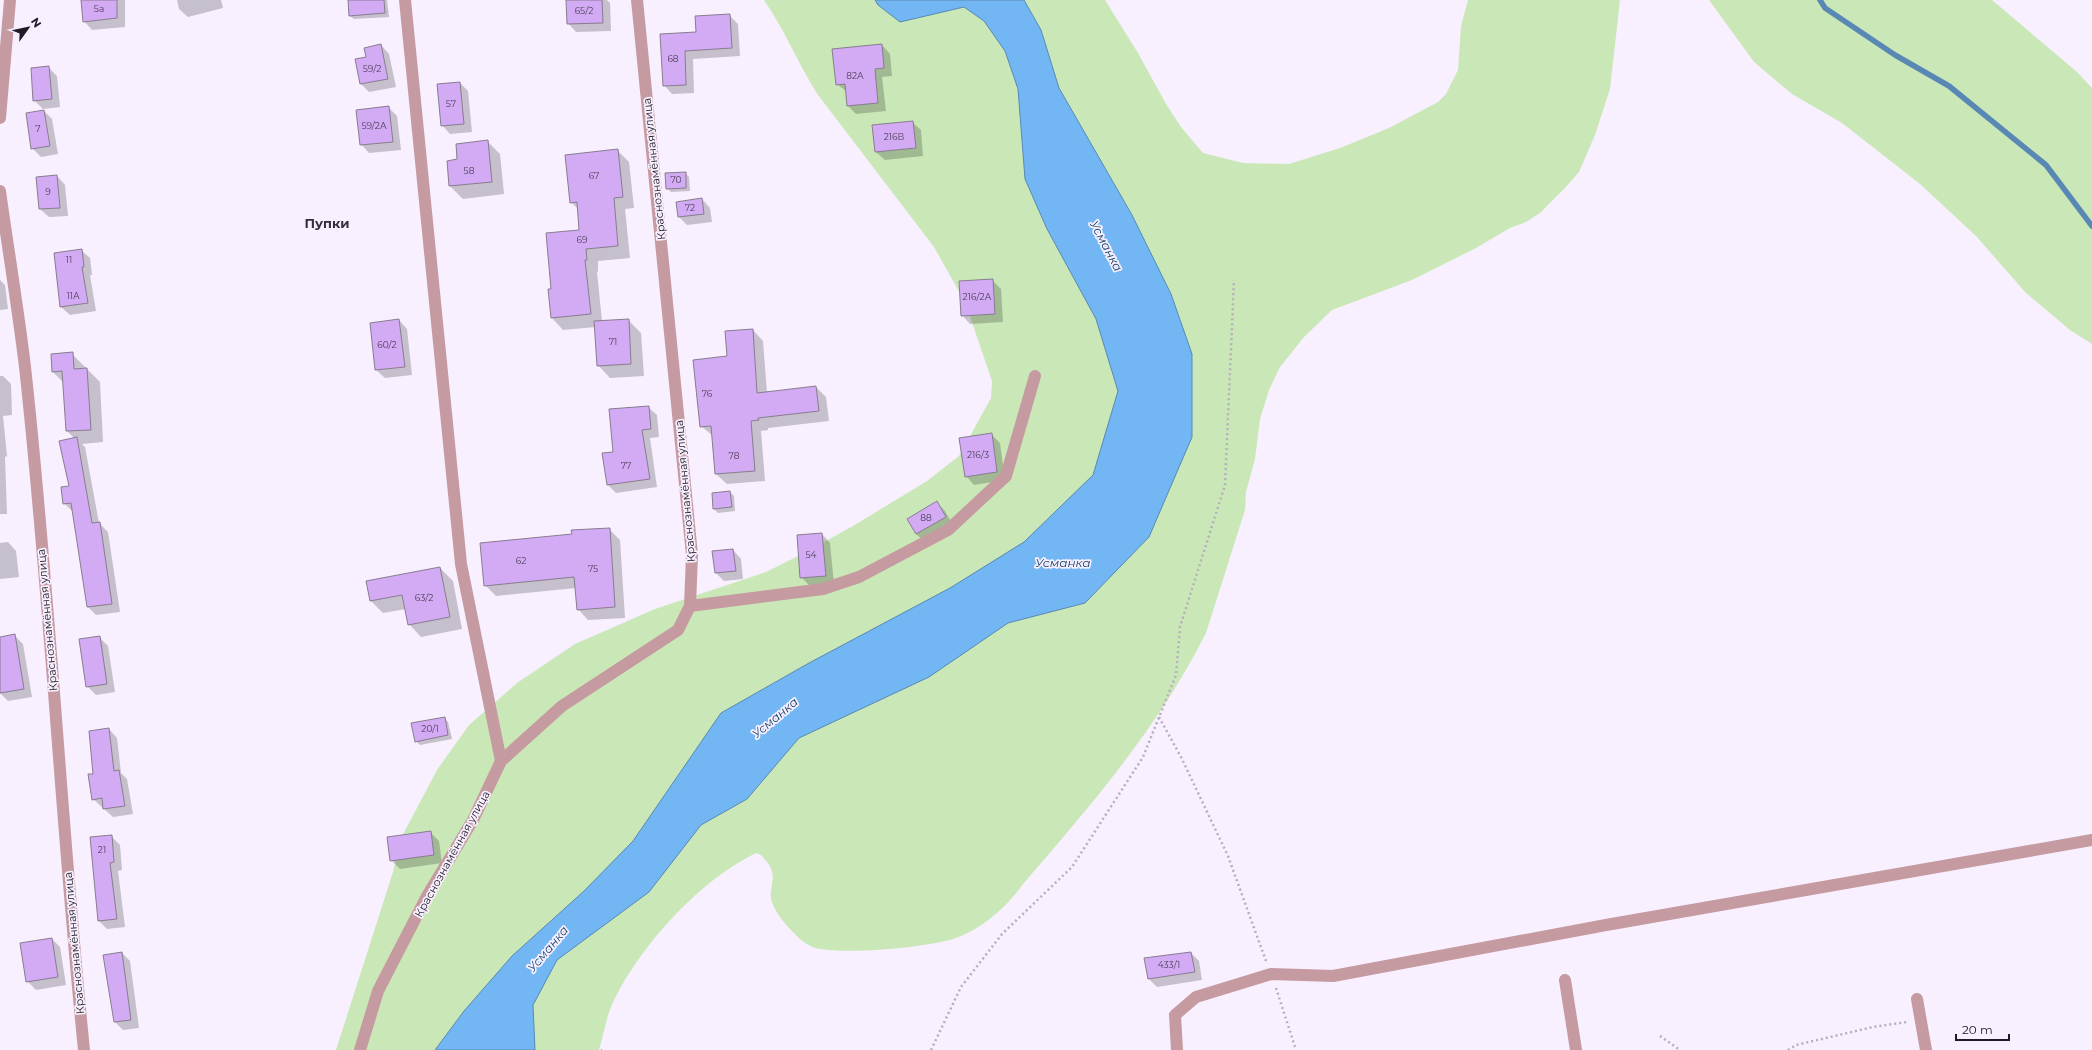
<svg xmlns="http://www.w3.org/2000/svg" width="2092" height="1050" viewBox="0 0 2092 1050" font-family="Montserrat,sans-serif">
  <rect width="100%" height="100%" fill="#f8efff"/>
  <g fill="#cae8b7">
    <path d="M764 0H1105L1138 53 1166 104 1181 127 1203 153 1243 163 1289 164 1340 148 1389 128 1438 102 1446 94 1458 70 1461 26 1468 0H1620L1610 89 1595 135 1579 172 1566 187 1540 213 1526 222 1510 228 1476 248 1412 280 1332 310 1304 337 1280 367 1269 390 1260 419 1255 459 1246 492 1245 510 1206 633C1158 728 1092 804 1023 884 1008 906 982 929 956 938 925 948 852 954 820 949 811 948 801 941 795 934 786 925 776 914 772 902 768 892 775 882 772 872 771 865 765 860 761 855L756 853C700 880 643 943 615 998 607 1013 604 1033 599 1050H336L393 872 400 840 437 770 469 725 517 683 575 644 655 609 766 572 806 552 853 526 927 481 959 456 991 398 992 381 965 302 934 247 818 95C798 64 785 30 764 0Z"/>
    <polygon points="1709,0 1992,0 2077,72 2092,88 2092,344 2070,330 2026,293 1976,236 1920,184 1842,123 1792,94 1754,62"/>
  </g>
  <polygon fill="#72b6f3" stroke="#5988b4" points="875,0 1024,0 1041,30 1059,88 1132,215 1171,294 1192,354 1192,437 1149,537 1085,603 1008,623 929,677 799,738 747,799 701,825 649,892 557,960 533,1005 535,1050 435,1050 464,1011 512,956 584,891 633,841 721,713 809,663 950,588 1024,542 1093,475 1118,391 1096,319 1047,229 1025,179 1018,89 1005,51 984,21 964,7 900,22 878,5"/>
  <g fill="#0003">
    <polygon points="82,0 125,0 125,27 92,30 84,21"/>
    <polygon points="177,0 221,0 223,8 188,17 179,9"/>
    <polygon points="349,0 387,0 389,17 354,19 350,16"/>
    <polygon points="567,0 607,0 610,3 611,31 576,32 568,23"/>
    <polygon points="730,16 738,24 740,56 693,59 694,93 672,94 664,85 661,35 697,33"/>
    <polygon points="381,45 389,54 396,87 369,92 361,84 367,58"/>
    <polygon points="882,45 890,54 892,76 882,77 886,111 856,114 848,106 847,92 837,84"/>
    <polygon points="49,68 57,76 60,107 43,109 34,100"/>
    <polygon points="460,83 468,91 472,132 450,134 442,125"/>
    <polygon points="389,108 397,116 401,150 369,153 361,144"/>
    <polygon points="44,111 52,119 58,154 41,157 32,148"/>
    <polygon points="912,122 921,130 923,156 885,160 876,152"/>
    <polygon points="487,141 500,154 504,194 463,199 450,186 448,162 458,160"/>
    <polygon points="617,150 629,162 634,208 625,209 630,258 598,261 598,271 597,272 602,321 628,320 641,333 644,376 610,378 598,365 595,327 563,330 552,318 552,290 580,231 579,210 571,202"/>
    <polygon points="685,173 689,177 690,191 671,192 667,188"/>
    <polygon points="57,176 65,185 68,216 49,217 40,209 38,178"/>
    <polygon points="702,199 710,208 712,222 687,225 679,217"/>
    <polygon points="81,250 90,258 92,275 90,275 96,311 70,315 61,307 58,291"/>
    <polygon points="0,280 5,285 8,309 0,310"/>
    <polygon points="992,280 1001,289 1003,322 970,324 962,315"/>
    <polygon points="399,320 407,329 412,375 385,378 376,370"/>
    <polygon points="753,330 763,341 767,393 816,387 826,397 829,421 768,428 768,430 761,431 765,481 727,484 716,474 713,436 701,426 728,357"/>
    <polygon points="72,354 100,382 103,442 82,444 85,447 99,523 108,532 120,612 96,615 88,607 73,512 64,503 70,487 75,439 67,431 64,383 53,372"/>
    <polygon points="0,376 3,376 11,384 12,415 3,416 7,456 5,457 7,514 0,514"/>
    <polygon points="648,407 657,415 659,437 650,438 657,487 616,493 608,485 614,453"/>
    <polygon points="991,434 1000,443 1005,480 974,485 966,476"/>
    <polygon points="730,492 734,496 735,511 718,513 714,509"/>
    <polygon points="937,503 945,511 953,525 925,542 916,534"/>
    <polygon points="609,529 620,540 625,618 588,620 578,609 576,588 496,596 485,585 573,535"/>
    <polygon points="822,534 830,543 834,584 810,586 801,577"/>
    <polygon points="8,542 16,551 19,577 0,579 0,543"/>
    <polygon points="733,550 741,559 743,579 724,581 716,573 714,552"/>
    <polygon points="440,568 453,581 462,629 421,637 409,624 406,609 383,613 370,600"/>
    <polygon points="14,635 23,644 32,697 8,701 0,693 0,638"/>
    <polygon points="99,637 108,646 115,692 96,695 87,686"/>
    <polygon points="444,718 448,722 452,739 420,745 416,741"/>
    <polygon points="109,729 117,738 121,773 127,779 133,814 113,817 93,799 94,774"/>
    <polygon points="430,832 439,841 442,863 400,869 391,860"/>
    <polygon points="111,836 120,845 122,870 118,871 125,927 107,929 99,921"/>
    <polygon points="52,939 60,947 66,985 36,990 27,981"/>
    <polygon points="122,953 130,961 139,1028 123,1030 115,1022 104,956"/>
    <polygon points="1191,953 1199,961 1202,980 1157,987 1148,978"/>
  </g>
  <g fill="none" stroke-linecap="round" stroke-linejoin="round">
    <polyline stroke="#5988b4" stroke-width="5.5" points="1820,0 1825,8 1895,55 1949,86 2046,165 2092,226"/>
  </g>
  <g fill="#d3aaf4" stroke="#877d8f">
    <polygon points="81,0 117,0 117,18 83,22"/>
    <polygon points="348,0 384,0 385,13 349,16"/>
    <polygon points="566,0 602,0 603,23 567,24"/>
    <polygon points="730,14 732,48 685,51 686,85 663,86 660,34 696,32 695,16"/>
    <polygon points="381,44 388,79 360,84 355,59 366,57 364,48"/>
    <polygon points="882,44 884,68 875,69 878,103 847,106 845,84 836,85 832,49"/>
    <polygon points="49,66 52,99 33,101 31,68"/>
    <polygon points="460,82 464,124 441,126 437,84"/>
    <polygon points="389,106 393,142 360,145 356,110"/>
    <polygon points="44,110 50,146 31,149 26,113"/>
    <polygon points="913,121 916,148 875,152 872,125"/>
    <polygon points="488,140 492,182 449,186 447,161 457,159 456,144"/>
    <polygon points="618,149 623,197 614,198 618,246 586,249 587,260 585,260 591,314 551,318 548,289 551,289 546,233 579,230 577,202 570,203 565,155"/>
    <polygon points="686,172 686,188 666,189 665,173"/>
    <polygon points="57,175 60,208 39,209 36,177"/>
    <polygon points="702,198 704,214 678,217 676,202"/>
    <polygon points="82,249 84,267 82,267 88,303 60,307 54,253"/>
    <polygon points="993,279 995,314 961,316 959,281"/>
    <polygon points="399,319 405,367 375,370 370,323"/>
    <polygon points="629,319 631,364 597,366 594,321"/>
    <polygon points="753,329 757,393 816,386 819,411 758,418 759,420 751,421 755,471 715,474 711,426 700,427 693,360 727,356 725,331"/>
    <polygon points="73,352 74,369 87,368 91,430 66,431 62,371 52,372 51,354"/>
    <polygon points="649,406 651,429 642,430 650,479 607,485 602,453 613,452 609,409"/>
    <polygon points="992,433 997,472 965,477 959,438"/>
    <polygon points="77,437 92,523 100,522 112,604 87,607 71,503 63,504 61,487 69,486 59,441"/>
    <polygon points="730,491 732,507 713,509 712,493"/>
    <polygon points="937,501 946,517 916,534 907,519"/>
    <polygon points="610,528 615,607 577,610 574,577 484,586 480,543 572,534 571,530"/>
    <polygon points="822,533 826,576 800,578 797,535"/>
    <polygon points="733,549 736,571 715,573 712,551"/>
    <polygon points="440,567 450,617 408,625 402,595 370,601 366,581"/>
    <polygon points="15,634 24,689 0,693 0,637"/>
    <polygon points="100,636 107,684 86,687 79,639"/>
    <polygon points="445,717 448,735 415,742 411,723"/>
    <polygon points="109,728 114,771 119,770 125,806 103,809 102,798 92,800 88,774 93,774 89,731"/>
    <polygon points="431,831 434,855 390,861 387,837"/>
    <polygon points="112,835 114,862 110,863 117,919 98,921 90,837"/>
    <polygon points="52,938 58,977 26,982 20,943"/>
    <polygon points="122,952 131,1020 114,1022 103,955"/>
    <polygon points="1191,952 1195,972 1148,979 1144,958"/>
  </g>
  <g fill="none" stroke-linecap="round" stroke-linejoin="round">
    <g stroke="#b6aebc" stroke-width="2.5" stroke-dasharray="2 3" stroke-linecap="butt">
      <polyline points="1159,717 1181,757 1228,856 1266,961"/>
      <polyline points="1276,988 1296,1050"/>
      <polyline points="1660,1036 1680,1050"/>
      <polyline points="601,1050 602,1050"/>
      <polyline points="931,1050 961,987 1002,934 1072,867 1143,757 1176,675 1180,627 1225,485 1234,280"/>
      <polyline points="1788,1050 1796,1045 1873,1027 1907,1022"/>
    </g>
    <g stroke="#c59ba1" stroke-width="12">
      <polyline points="405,0 461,564 501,761"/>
      <polyline points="0,118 10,0"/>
      <path d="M0 191C8 249 18 308 25 367 50 594 61 823 84 1050"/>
      <polyline points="690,606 823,589 859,577 948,530 1006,476 1035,376"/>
      <polyline points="1565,980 1576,1050"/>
      <polyline points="1917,999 1926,1050"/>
      <polyline points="360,1050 378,991 427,896 473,820 501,761 562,706 678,630 690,606 692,555 637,0"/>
      <polyline points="1177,1050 1175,1015 1196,997 1271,974 1333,976 1606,925 2092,840"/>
    </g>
  </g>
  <g text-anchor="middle" stroke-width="3.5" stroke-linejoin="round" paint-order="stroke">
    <g font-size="9" fill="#4b3f56">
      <text x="99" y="12">5а</text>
      <text x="584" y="14">65/2</text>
      <text x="673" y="62">68</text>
      <text x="372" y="72">59/2</text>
      <text x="855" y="79">82А</text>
      <text x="451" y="107">57</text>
      <text x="374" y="129">59/2А</text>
      <text x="38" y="132">7</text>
      <text x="894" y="140">216В</text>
      <text x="469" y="174">58</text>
      <text x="594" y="179">67</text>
      <text x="676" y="183">70</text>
      <text x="48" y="195">9</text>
      <text x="690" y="211">72</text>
      <text x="582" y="243">69</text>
      <text x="69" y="263">11</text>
      <text x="73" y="299">11А</text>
      <text x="977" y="300">216/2А</text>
      <text x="613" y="345">71</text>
      <text x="387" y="348">60/2</text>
      <text x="707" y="397">76</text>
      <text x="978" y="458">216/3</text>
      <text x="734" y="459">78</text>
      <text x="626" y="469">77</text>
      <text x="926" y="521">88</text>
      <text x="811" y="558">54</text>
      <text x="521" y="564">62</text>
      <text x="593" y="572">75</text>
      <text x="424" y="601">63/2</text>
      <text x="430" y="732">20/1</text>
      <text x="102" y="853">21</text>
      <text x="1169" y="968">433/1</text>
    </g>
    <g font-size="11" fill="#1e1b22" stroke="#f8efff">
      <text transform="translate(654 169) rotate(-96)" y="4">Краснознамённая улица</text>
      <text transform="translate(685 491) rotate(-95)" y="4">Краснознамённая улица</text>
      <text transform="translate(47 620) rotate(-95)" y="4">Краснознамённая улица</text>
      <text transform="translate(452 854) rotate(-61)" y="4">Краснознамённая улица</text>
      <text transform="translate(74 943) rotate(-95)" y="4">Краснознамённая улица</text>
    </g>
    <g font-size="12" font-style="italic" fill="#104269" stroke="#f8efff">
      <text transform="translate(1106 246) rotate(62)" y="4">Усманка</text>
      <text x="1063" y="567">Усманка</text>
      <text transform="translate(775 718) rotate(-40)" y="4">Усманка</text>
      <text transform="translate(548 949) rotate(-50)" y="4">Усманка</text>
    </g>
    <g font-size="13" font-weight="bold" fill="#352d3c" stroke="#f8efff">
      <text x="327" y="228">Пупки</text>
    </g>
  </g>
  <g transform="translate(28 28) rotate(57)" stroke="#f8efff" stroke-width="3" paint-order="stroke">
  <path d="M0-3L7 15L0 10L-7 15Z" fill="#1e1b22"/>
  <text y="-6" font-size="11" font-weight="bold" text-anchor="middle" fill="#1e1b22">N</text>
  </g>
  <path d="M1956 1034v6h53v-6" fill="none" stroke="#1e1b22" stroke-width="2"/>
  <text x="1962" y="1034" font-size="12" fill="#1e1b22" stroke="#f8efff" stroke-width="3" paint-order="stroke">20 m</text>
</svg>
